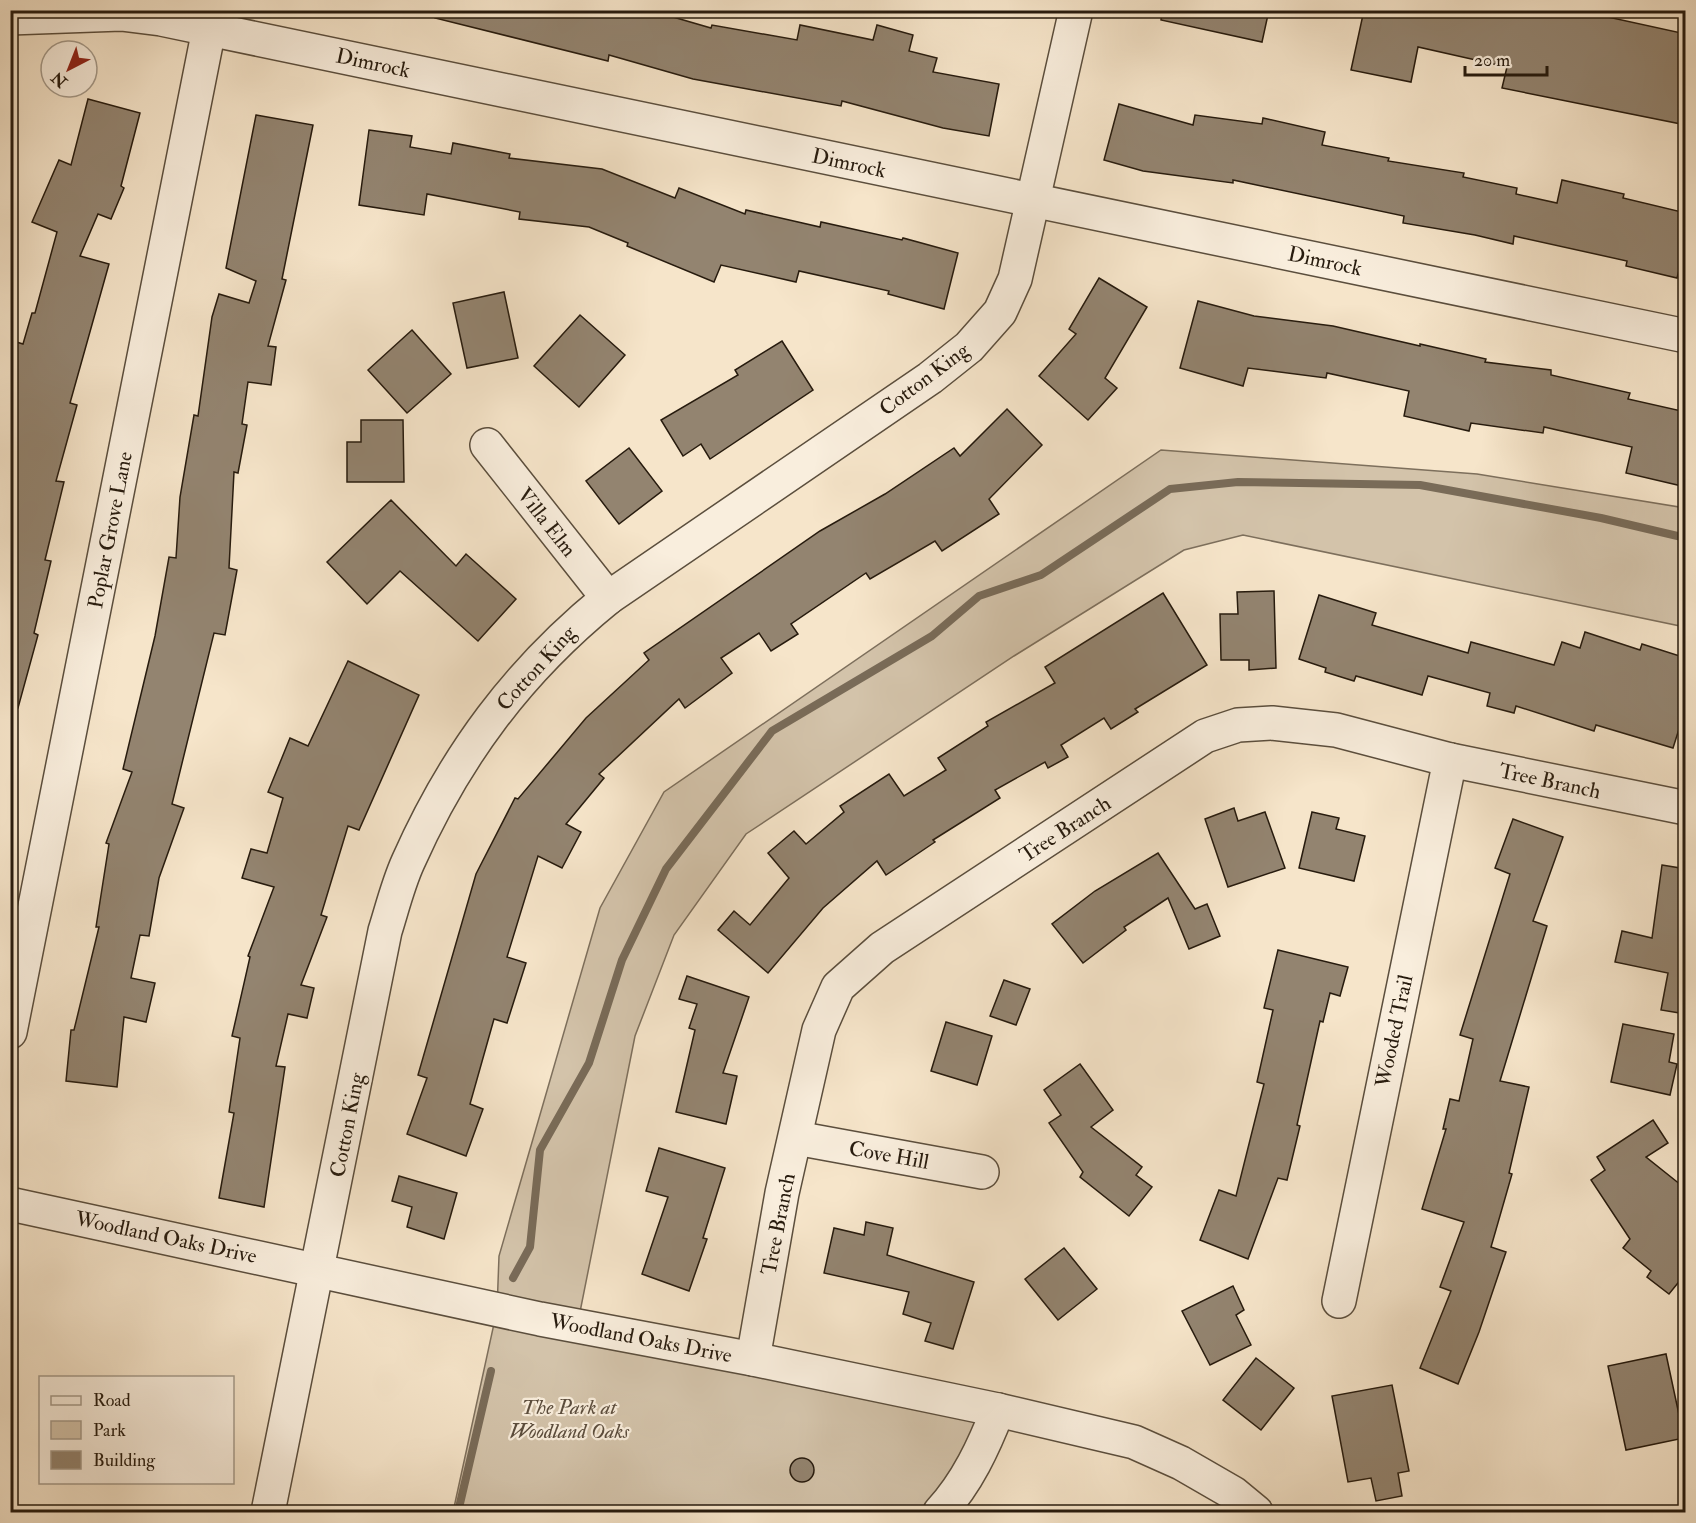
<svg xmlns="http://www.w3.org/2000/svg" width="1696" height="1523" viewBox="0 0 1696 1523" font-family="'IM FELL Double Pica',serif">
  <rect width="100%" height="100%" fill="#f6e5ca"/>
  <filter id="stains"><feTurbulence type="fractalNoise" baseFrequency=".00333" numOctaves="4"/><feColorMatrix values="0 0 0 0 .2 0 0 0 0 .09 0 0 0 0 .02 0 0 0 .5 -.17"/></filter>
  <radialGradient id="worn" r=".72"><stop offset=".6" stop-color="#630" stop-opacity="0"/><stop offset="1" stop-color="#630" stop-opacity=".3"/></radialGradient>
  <polygon fill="#d3c3aa" stroke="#7d6f5c" stroke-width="1.5" points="1161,450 1477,474 1685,508 1685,627 1243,535 1184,550 1014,656 746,834 674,935 635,1036 577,1327 998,1410 940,1512 453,1512 497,1310 499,1256 600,908 664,792"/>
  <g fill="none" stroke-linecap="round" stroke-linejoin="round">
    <g stroke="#796b58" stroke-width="8">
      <polyline points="513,1278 530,1247 540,1150 589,1063 622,960 666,869 772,731 932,636 979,596 1041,575 1170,489 1238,482 1420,485 1601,518 1686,538"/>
      <polyline points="458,1512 491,1371"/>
    </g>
  </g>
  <g fill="#938470" stroke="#271b0e" stroke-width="1.5">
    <polygon points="436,10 649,10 711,28 712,25 797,40 800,25 873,40 877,25 913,35 909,51 937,58 933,72 999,84 989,136 943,128 842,101 841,106 693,79 609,55 608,61 435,18"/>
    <polygon points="1162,10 1269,10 1262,42 1161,20"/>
    <polygon points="1364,10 1576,10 1686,34 1686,125 1502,88 1507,67 1418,47 1411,82 1351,70"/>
    <polygon points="88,99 140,113 121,186 124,188 111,219 98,214 80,256 109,264 70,403 77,405 56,481 64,482 45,560 51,561 34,633 38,635 18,708 10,707 10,340 23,344 32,313 35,313 57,232 32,222 59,160 71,165"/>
    <polygon points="1119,104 1193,125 1195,115 1262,124 1263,118 1325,132 1322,145 1389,158 1388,161 1464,173 1463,177 1517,188 1516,194 1557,203 1562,180 1624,194 1623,198 1686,213 1686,243 1677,278 1626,266 1627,261 1514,236 1513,244 1475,235 1403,223 1404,216 1233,180 1233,183 1143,171 1104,160"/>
    <polygon points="256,115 313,125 282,279 286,280 268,346 276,347 271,385 248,382 242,424 247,425 238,473 234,472 229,568 237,570 225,635 214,633 172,804 184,808 159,878 149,936 140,935 131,978 155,983 146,1022 124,1017 117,1087 66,1081 71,1030 74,1030 99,927 96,927 109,844 106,843 132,772 123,769 155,636 169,557 176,558 180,497 194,415 198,416 212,317 219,294 249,303 256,281 226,268"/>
    <polygon points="369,130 412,136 410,147 451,154 453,143 510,154 509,158 602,169 675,198 679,188 745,214 746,210 820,227 821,222 902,240 903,238 958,253 944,309 888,294 889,291 799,271 796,282 721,265 714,282 627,246 628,243 589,227 519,219 520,212 427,194 424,215 359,205"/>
    <polygon points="1099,278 1147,307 1105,378 1117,388 1088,420 1039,376 1076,334 1069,329"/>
    <polygon points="504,292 518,358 467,368 453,303"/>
    <polygon points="1198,301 1254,316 1333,326 1420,346 1420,344 1486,359 1485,362 1551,370 1551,375 1630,393 1628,399 1686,412 1686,487 1626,473 1632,447 1544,427 1543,433 1471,423 1469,431 1404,416 1409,391 1327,373 1326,378 1248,368 1243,386 1180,368"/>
    <polygon points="580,315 625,355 579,407 534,366"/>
    <polygon points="412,330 451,374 407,413 368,370"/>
    <polygon points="782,341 813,390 710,459 701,444 683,456 661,420 738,375 735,370"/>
    <polygon points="1007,409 1042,445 989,499 999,514 942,551 935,541 870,579 866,573 791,624 798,634 771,651 759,633 721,658 732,673 685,708 679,699 599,774 604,778 566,824 581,832 562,868 538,856 507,957 526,963 507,1023 494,1019 470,1104 483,1109 466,1156 407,1134 427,1078 418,1075 476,874 515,798 518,799 586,718 649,660 644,653 820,531 885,494 954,448 960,456"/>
    <polygon points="361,420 403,420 404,482 347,482 347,442 361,442"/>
    <polygon points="629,448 662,491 619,524 586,481"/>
    <polygon points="391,500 456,566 466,554 516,599 478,641 400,571 367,604 327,562"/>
    <polygon points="1274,591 1276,668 1249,670 1249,660 1221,660 1220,614 1238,614 1237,592"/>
    <polygon points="1163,593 1207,665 1135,709 1138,712 1111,729 1104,718 1061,745 1068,757 1048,768 1045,762 995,790 1000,798 933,840 935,842 886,875 877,861 823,908 768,973 718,930 734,911 750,925 789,878 768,853 794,831 806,844 844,812 840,806 889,774 904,796 946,770 938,758 988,726 986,722 1055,683 1045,667"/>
    <polygon points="1319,595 1376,613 1372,625 1468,653 1471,642 1554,665 1562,642 1580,648 1585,632 1640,650 1642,644 1686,658 1686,707 1673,748 1596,725 1594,731 1516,706 1514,713 1487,706 1490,693 1428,676 1422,695 1356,676 1354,681 1325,672 1326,668 1299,659"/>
    <polygon points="348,661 419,695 359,830 348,826 321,915 327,917 301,985 314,988 307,1018 288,1014 276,1066 285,1067 264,1207 219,1198 234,1113 229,1112 240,1038 232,1036 250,957 248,956 274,887 242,878 251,849 267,853 283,798 268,792 290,738 308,746"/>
    <polygon points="1234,808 1238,821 1265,812 1285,868 1228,887 1205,819"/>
    <polygon points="1312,812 1339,818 1336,829 1365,836 1354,881 1299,868"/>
    <polygon points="1513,819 1563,837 1533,921 1547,926 1500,1081 1529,1087 1509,1173 1512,1174 1491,1247 1506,1252 1479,1332 1458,1384 1420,1368 1451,1291 1440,1287 1464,1222 1422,1209 1446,1129 1443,1129 1450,1099 1459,1101 1473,1039 1460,1035 1510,874 1495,868"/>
    <polygon points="1158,853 1195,909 1207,904 1220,936 1189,949 1168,898 1124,927 1126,930 1083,963 1052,924 1095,891"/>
    <polygon points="1662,865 1686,869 1686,1014 1661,1010 1668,973 1615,962 1622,931 1652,938"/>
    <polygon points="1278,950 1348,967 1340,996 1330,993 1323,1022 1320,1021 1297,1125 1300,1126 1287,1180 1278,1178 1248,1259 1200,1240 1219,1190 1236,1196 1264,1084 1257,1082 1273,1010 1264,1008"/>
    <polygon points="687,976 749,997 723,1073 737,1076 726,1124 676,1112 695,1030 689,1028 697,1004 679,999"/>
    <polygon points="1004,980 1030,989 1016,1025 990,1016"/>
    <polygon points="946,1022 992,1036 977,1085 931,1071"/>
    <polygon points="1623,1024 1674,1034 1669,1062 1677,1064 1670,1095 1611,1082"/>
    <polygon points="1080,1064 1113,1110 1091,1127 1142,1167 1136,1175 1152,1187 1129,1216 1080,1177 1083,1172 1049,1123 1061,1115 1044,1090"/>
    <polygon points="1653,1120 1668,1143 1646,1157 1686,1189 1686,1273 1669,1294 1647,1277 1651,1271 1623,1248 1630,1239 1591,1180 1605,1170 1597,1157"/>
    <polygon points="659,1148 725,1168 703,1238 707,1239 689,1291 642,1274 668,1197 646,1191"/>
    <polygon points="399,1176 457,1193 444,1239 407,1227 412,1207 392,1201"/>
    <polygon points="866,1222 893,1228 887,1255 974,1282 953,1349 925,1341 931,1323 903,1314 909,1292 824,1273 834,1228 864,1235"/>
    <polygon points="1064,1248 1097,1289 1058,1320 1025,1279"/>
    <polygon points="1233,1286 1244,1310 1236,1315 1251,1345 1210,1365 1182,1311"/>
    <polygon points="1666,1354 1684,1438 1626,1450 1608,1366"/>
    <polygon points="1256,1358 1294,1388 1261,1430 1223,1400"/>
    <polygon points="1392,1385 1409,1471 1398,1473 1402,1496 1376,1501 1371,1478 1348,1482 1332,1396"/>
    <circle cx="802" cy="1470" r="12"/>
  </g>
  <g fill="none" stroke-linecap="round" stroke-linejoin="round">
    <g stroke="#5b4e3d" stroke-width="36">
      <g id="minor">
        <polyline points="10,18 121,14 161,19 1686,336"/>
        <polyline points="487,445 608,598"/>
        <polyline points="10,1032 209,29"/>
        <polyline points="796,1138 982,1172"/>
        <polyline points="10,1204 540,1319 753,1359 998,1410 1134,1442 1181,1463 1233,1493 1256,1512"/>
        <polyline points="1339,1301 1450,760"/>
        <polyline points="753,1359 782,1193 819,1030 838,987 882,948 1205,736 1238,725 1272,723 1336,730 1450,760 1686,808"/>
        <path d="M268 1512 385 931C392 909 398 884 408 862 455 756 518 671 608 598L930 378 969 347 1000 312 1015 279 1076 10"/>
        <path d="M940 1512C967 1483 984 1446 998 1410"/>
      </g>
    </g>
    <use href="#minor" stroke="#f9eedd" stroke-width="33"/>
  </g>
  <g text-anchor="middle" stroke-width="4.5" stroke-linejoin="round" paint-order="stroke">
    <g font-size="21" fill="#271b0e" stroke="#f9eedd">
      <text transform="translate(373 63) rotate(12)" y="7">Dimrock</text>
      <text transform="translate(849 163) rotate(12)" y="7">Dimrock</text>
      <text transform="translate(1325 261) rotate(12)" y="7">Dimrock</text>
      <text transform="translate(924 379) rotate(-37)" y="7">Cotton King</text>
      <text transform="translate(547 522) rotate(52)" y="7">Villa Elm</text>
      <text transform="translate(110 530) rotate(-79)" y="7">Poplar Grove Lane</text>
      <text transform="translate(536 668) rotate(-48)" y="7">Cotton King</text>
      <text transform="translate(1550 781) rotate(12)" y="7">Tree Branch</text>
      <text transform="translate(1065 829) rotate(-33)" y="7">Tree Branch</text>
      <text transform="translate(1394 1031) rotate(-78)" y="7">Wooded Trail</text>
      <text transform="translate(347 1125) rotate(-79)" y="7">Cotton King</text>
      <text transform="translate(889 1155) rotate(10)" y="7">Cove Hill</text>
      <text transform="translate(778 1224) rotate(-79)" y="7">Tree Branch</text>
      <text transform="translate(166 1237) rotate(12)" y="7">Woodland Oaks Drive</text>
      <text transform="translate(641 1338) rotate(11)" y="7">Woodland Oaks Drive</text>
    </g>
    <g font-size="21" font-style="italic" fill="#5b4d3d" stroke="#f9eedd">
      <text x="569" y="1414">The Park at<tspan x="569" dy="24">Woodland Oaks</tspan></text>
    </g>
  </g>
  <rect width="1696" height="1523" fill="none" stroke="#f6e5ca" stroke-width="36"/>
  <rect x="12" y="12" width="1672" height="1499" fill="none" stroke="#271b0e" stroke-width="3"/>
  <rect x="18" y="18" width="1660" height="1487" fill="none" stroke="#271b0e" stroke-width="1.5"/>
  <rect x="39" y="1376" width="195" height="108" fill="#f9eedd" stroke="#a59a8a" stroke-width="1.5"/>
  <rect x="51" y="1396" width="30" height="9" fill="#f9eedd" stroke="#a59a8a" stroke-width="1.5"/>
  <text x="93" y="1406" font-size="18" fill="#271b0e">Road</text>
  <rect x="51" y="1421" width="30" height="18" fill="#d3c3aa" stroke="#a59a8a" stroke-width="1.5"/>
  <text x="93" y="1436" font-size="18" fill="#271b0e">Park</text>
  <rect x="51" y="1451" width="30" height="18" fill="#938470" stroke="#a59a8a" stroke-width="1.5"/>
  <text x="93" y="1466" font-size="18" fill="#271b0e">Building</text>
  <g transform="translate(69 69) rotate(222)"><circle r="28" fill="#f9eedd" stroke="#a59a8a" stroke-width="1.5"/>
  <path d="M0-4.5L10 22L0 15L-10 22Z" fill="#8f2418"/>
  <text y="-9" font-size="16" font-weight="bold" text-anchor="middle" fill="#271b0e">N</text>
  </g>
  <path d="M1465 66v9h82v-9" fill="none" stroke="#271b0e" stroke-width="3"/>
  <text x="1474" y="66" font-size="18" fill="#271b0e" stroke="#f9eedd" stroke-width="4.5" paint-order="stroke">20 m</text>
  <rect width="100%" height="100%" filter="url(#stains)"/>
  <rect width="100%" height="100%" fill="url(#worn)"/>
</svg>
